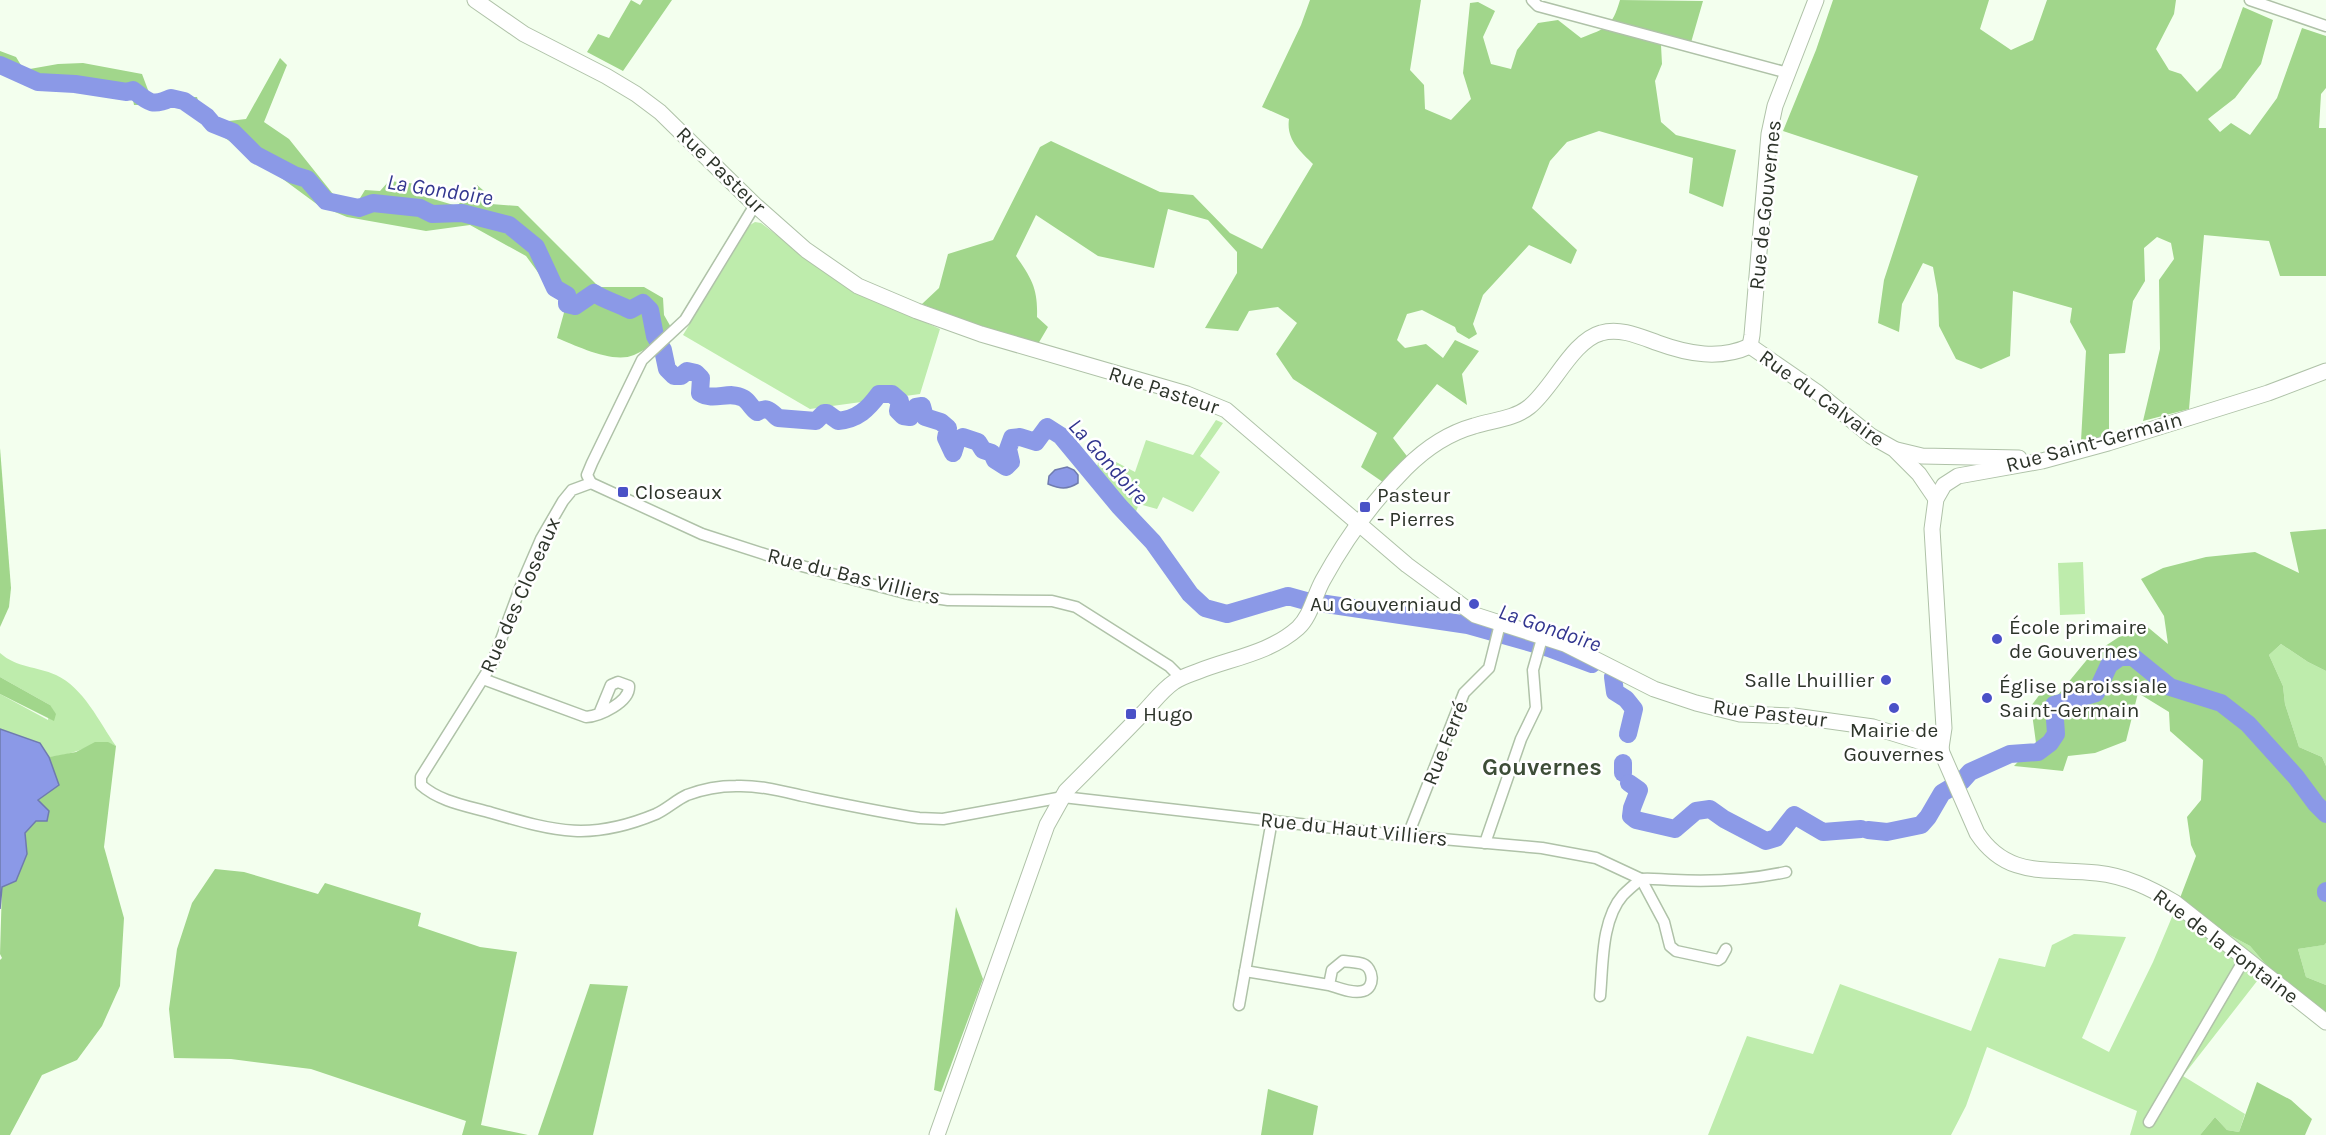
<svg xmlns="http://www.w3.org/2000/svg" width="2326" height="1135" viewBox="0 0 2326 1135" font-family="Karla,sans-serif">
  <rect width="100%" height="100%" fill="#f3ffee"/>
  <g fill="#beecac">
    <polygon points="755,222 761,223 841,284 940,329 920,394 810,409 683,335 750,225"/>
    <polygon points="1216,420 1223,423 1200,456 1220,472 1193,512 1163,497 1157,509 1139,504 1133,519 1095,472 1101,454 1135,472 1146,440 1193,455"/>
    <polygon points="2083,562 2085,614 2060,615 2058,563"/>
    <polygon points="2281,644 2308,662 2326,671 2326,766 2322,757 2299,747 2285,704 2283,686 2269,655"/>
    <path d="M0 653C17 668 36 666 56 675 84 688 99 722 116 746 96 736 92 747 74 752 66 755 57 756 49 757L40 743 0 729V694L48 720 50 705 0 677Z"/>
    <polygon points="2180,898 2222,931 2250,946 2268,967 2183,1076 2245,1114 2239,1132 2227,1130 2215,1117 2200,1135 2130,1135 2137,1111 1987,1047 1966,1106 1951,1135 1708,1135 1747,1036 1813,1054 1840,984 1971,1031 1999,958 2045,967 2052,945 2074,934 2126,937 2082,1038 2109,1052 2153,962"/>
    <polygon points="2326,943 2326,985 2306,977 2298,949 2323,945"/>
  </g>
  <g fill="#a1d68b">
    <polygon points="631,0 640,5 643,0 672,0 623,71 587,52 598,34 609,38"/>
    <path d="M1310 0H1421L1410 70 1424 85 1425 109 1451 120 1471 99 1463 73 1470 3 1478 2 1495 11 1483 37 1491 64 1511 69 1517 50 1538 23 1558 20 1581 38C1607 28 1612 27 1620 0L1703 1 1690 46 1661 45 1662 64 1655 81 1661 122 1676 135 1736 150 1723 207 1689 193 1693 158 1599 131 1567 142 1550 161 1532 208 1577 250 1571 264 1529 245 1483 295 1473 324 1477 334 1469 339 1457 332 1455 327 1422 310 1407 314 1397 340 1405 348 1426 344 1443 358 1455 340 1479 351 1462 374 1467 405 1437 384 1393 438 1413 464 1390 487 1361 467 1377 433 1293 379 1276 354 1297 323 1278 307 1249 311 1238 331 1205 328 1237 273V252L1208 220 1168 209 1154 268 1098 256 1036 215 1016 256C1032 279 1038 289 1037 317L1048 327 1038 344 968 323 922 304 939 288 948 254 993 240 1040 147 1051 141 1160 192 1193 195 1230 233 1262 249 1313 164C1300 151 1286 140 1289 119L1262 107 1301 25Z"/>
    <polygon points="1833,0 1989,0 1980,29 2011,50 2033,40 2047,0 2176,0 2174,14 2156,49 2169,70 2181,74 2197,92 2221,68 2243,7 2273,20 2261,64 2235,98 2208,119 2220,132 2231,123 2250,135 2277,98 2302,28 2326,36 2326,88 2321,94 2319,128 2326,128 2326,276 2280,276 2269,241 2204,235 2189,409 2143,421 2160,349 2159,280 2174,259 2171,243 2157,237 2144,248 2145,281 2133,301 2125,353 2109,354 2109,433 2092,440 2081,441 2086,351 2070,322 2072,308 2013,291 2010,356 1981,369 1956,359 1939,326 1938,295 1933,267 1923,263 1902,304 1899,332 1878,323 1884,280 1918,176 1783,131 1816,50"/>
    <path d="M0 51 16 57 24 70 58 64 83 63 142 74 151 98 159 102 170 97H197L199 104 220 122 246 119 280 58 287 65 264 122 289 139 337 199 357 203 365 190 380 191 389 181 418 184 423 196 457 206 477 185 490 196 491 204 518 206 599 287H644L663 298 664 315 672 329C660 338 648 349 634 355 613 364 577 346 557 338L565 309 526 256 470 225 426 231 347 217 318 205 257 160 177 105H134L132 95 80 82 41 87 6 72H0Z"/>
    <polygon points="0,448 11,588 9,607 0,627"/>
    <polygon points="2326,529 2326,671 2308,662 2281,644 2269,655 2283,686 2285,704 2299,747 2322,757 2326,766 2326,943 2324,945 2298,949 2306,977 2326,985 2326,1014 2268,967 2250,946 2222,931 2180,898 2196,856 2191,845 2187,817 2201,800 2203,760 2170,731 2169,712 2138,693 2126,741 2095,753 2068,756 2063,771 2014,766 2036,743 2031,706 2043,690 2057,696 2090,656 2122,635 2144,624 2168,644 2164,616 2141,579 2163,568 2206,557 2255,552 2299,573 2290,532"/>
    <polygon points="0,677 50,705 56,714 54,721 0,694"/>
    <polygon points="95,742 108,742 116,746 104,847 124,918 120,986 102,1026 77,1060 42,1075 10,1135 0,1135 0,960 2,958 0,954 2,887 16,880 27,854 25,833 36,821 38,800 59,785 49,757 76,752"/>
    <polygon points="215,869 244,872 318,894 325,883 421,913 418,926 480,947 517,952 481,1125 528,1135 462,1135 466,1121 311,1069 231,1059 174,1058 169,1009 177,949 192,903"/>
    <polygon points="956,907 983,979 941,1092 934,1090"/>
    <polygon points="590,984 628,986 593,1135 538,1135"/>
    <polygon points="2257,1082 2291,1100 2312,1119 2305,1135 2200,1135 2215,1117 2227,1130 2239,1132"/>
    <polygon points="1268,1089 1318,1106 1313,1135 1261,1135"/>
  </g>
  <g fill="#8b99e7" stroke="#6f7bae" stroke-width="1.5">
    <path d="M1067 467 1074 470 1078 475V483C1067 490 1060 489 1048 484L1049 476 1055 470Z"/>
    <polygon points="0,729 40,743 49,757 59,785 38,800 49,811 47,821 36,821 25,833 27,854 16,881 2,887 0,909"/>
  </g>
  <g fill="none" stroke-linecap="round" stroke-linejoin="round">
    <g stroke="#8b99e7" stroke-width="18">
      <path d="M0 65 38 82 75 84 127 92 133 90C148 102 152 107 171 98L184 101 207 117 213 124 233 132 256 155 294 175 307 179 326 201 359 208 373 203 420 208 432 214 462 213 509 225 536 247 555 288 567 295V304L575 306 594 293C606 301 618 303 630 310L643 303 650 310 655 336 663 350 667 369 674 376H681L687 371 696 373 701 378 700 393C714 402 729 390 743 398 749 401 751 408 757 412 768 406 770 411 778 418L816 421 824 413H827L838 421C858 419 868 409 879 394H892L900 401 898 411 903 416 910 417 916 407 922 406 925 417 941 422 948 428 946 438 953 453 957 440 963 437 978 442 983 450 992 453 995 460 1006 467 1011 462 1008 449 1012 438 1020 437 1036 442 1047 427 1061 436 1119 506 1153 542 1190 594 1205 608 1227 614 1288 596 1306 601 1468 625 1549 648 1592 664"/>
      <polyline points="1613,677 1615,692 1626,699 1634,709 1628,734"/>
      <polyline points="1623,763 1623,773"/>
      <polyline points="1629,783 1639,790 1632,808 1631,816 1636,820 1675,829 1696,811 1710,809 1724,819 1766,841 1776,838 1794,815 1823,832 1861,829"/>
      <polyline points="1868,830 1887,832 1921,825 1928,817 1942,793 1962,781 1970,772 2010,754 2038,752 2050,743 2056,734 2054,705 2096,693 2109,665 2120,657 2133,657 2170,687 2221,703 2248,724 2296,777 2316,804 2326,814"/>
      <polyline points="2326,891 2326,893"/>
    </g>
    <g stroke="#afc2a8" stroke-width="13">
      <g id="street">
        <polyline points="1532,0 1538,6 1788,73"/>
        <polyline points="2250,0 2326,26"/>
        <path d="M591 483 572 490 563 501 541 539 522 583 492 664 421 777V785C440 802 468 806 492 813 557 832 591 841 656 814 667 809 676 800 687 795 703 789 719 786 736 786 758 785 781 791 803 796 842 804 880 812 919 818L943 819 1063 797 1387 834 1542 848 1596 858 1641 879 1664 922 1670 946 1676 951 1718 960 1721 958 1726 949"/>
        <polyline points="591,483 702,534 798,565 909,594 948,600 1052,601 1076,607 1169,666 1181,678"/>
        <polyline points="591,483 587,475 592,463 642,360 685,320 755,205"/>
        <path d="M483 679 586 717C600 716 630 702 629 686L618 682 611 685 599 714"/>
        <polyline points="1408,835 1464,693 1489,668 1500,624"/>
        <polyline points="1485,843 1521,739 1536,708 1533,670 1543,635"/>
        <path d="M1641 879C1653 878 1662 880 1674 880 1711 882 1749 880 1786 872"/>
        <path d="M1245 971 1329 985 1332 970 1343 961C1349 962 1357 962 1363 964 1373 968 1376 987 1363 991 1353 994 1339 988 1329 985"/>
        <path d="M1600 996C1603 965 1601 920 1623 895 1629 889 1635 884 1641 879"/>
        <polyline points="1239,1005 1272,820"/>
        <polyline points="2149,1122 2245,958"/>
      </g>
    </g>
    <g stroke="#afc2a8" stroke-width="17">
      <g id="secondary">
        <polyline points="475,0 524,34 606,76 636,94 660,112 755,205 806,250 858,286 917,311 981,334 1187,394 1226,410 1407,565 1475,615 1565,644 1654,689 1696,703 1740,714 1794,716 1873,727 1941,748"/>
        <polyline points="1750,346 1752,335 1769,134 1775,106 1816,0"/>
        <polyline points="1750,346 1818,393 1871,436 1894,449 1919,474 1936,499"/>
        <path d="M2326 371 2268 393 2108 443 2042 461 1958 476 1944 485 1936 499 1932 529 1944 728 1941 748 1942 753 1977 833C2008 880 2049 867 2097 873 2126 876 2150 888 2174 902L2326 1022"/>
        <polyline points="1897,450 1922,456 2019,458"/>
        <path d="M937 1135 1047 825 1066 791C1092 765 1117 740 1142 714 1152 704 1162 690 1174 682 1181 677 1191 674 1199 671 1232 658 1270 653 1298 628 1311 616 1314 596 1323 580 1345 540 1373 501 1406 468 1425 449 1449 433 1474 426 1493 420 1514 419 1529 407 1553 388 1572 341 1601 333 1620 327 1641 337 1658 343 1688 354 1720 360 1750 346"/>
      </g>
    </g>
    <use href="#street" stroke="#fff" stroke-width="10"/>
    <use href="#secondary" stroke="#fff" stroke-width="15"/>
  </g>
  <g fill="#4a51c7" stroke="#fff" stroke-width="2">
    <rect x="617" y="486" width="12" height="12" rx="3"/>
    <rect x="1359" y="501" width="12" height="12" rx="3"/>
    <circle cx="1474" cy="604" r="6"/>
    <circle cx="1997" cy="639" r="6"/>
    <circle cx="1886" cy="680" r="6"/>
    <circle cx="1987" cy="698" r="6"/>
    <circle cx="1894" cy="708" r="6"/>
    <rect x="1125" y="708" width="12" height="12" rx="3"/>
  </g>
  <g text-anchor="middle" stroke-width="5" stroke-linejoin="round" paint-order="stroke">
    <g font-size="21" fill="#2d342a" stroke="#fff">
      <text transform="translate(721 170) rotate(44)" y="7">Rue Pasteur</text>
      <text transform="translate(1765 205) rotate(-84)" y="7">Rue de Gouvernes</text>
      <text transform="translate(1164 390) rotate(18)" y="7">Rue Pasteur</text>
      <text transform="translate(1822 398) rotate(36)" y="7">Rue du Calvaire</text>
      <text transform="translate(2094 442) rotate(-15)" y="7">Rue Saint-Germain</text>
      <text transform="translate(854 576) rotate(14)" y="7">Rue du Bas Villiers</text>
      <text transform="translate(520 595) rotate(-66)" y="7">Rue des Closeaux</text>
      <text transform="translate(1770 713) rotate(7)" y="7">Rue Pasteur</text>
      <text transform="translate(1445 743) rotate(-68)" y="7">Rue Ferré</text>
      <text transform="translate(1354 829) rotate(6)" y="7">Rue du Haut Villiers</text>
      <text transform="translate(2226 946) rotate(37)" y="7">Rue de la Fontaine</text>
    </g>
    <g font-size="21" fill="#2d342a" stroke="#fff" text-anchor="start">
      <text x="635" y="499">Closeaux</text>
      <text x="1377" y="502">Pasteur<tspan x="1377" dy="24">- Pierres</tspan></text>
      <text x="1462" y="611" text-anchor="end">Au Gouverniaud</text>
      <text x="2009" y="634">École primaire<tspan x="2009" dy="24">de Gouvernes</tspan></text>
      <text x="1874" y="687" text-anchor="end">Salle Lhuillier</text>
      <text x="1999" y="693">Église paroissiale<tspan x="1999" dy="24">Saint-Germain</tspan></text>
      <text x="1143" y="721">Hugo</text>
      <text x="1894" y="737" text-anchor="middle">Mairie de<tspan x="1894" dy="24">Gouvernes</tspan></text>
    </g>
    <g font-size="22" font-style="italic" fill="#32368f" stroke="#fff">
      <text transform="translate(440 189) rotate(9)" y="8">La Gondoire</text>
      <text transform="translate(1109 461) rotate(48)" y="8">La Gondoire</text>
      <text transform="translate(1550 627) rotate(19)" y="8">La Gondoire</text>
    </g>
    <g font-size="24" font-weight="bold" fill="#3d4d37" stroke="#fff">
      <text x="1542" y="775">Gouvernes</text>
    </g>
  </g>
</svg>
